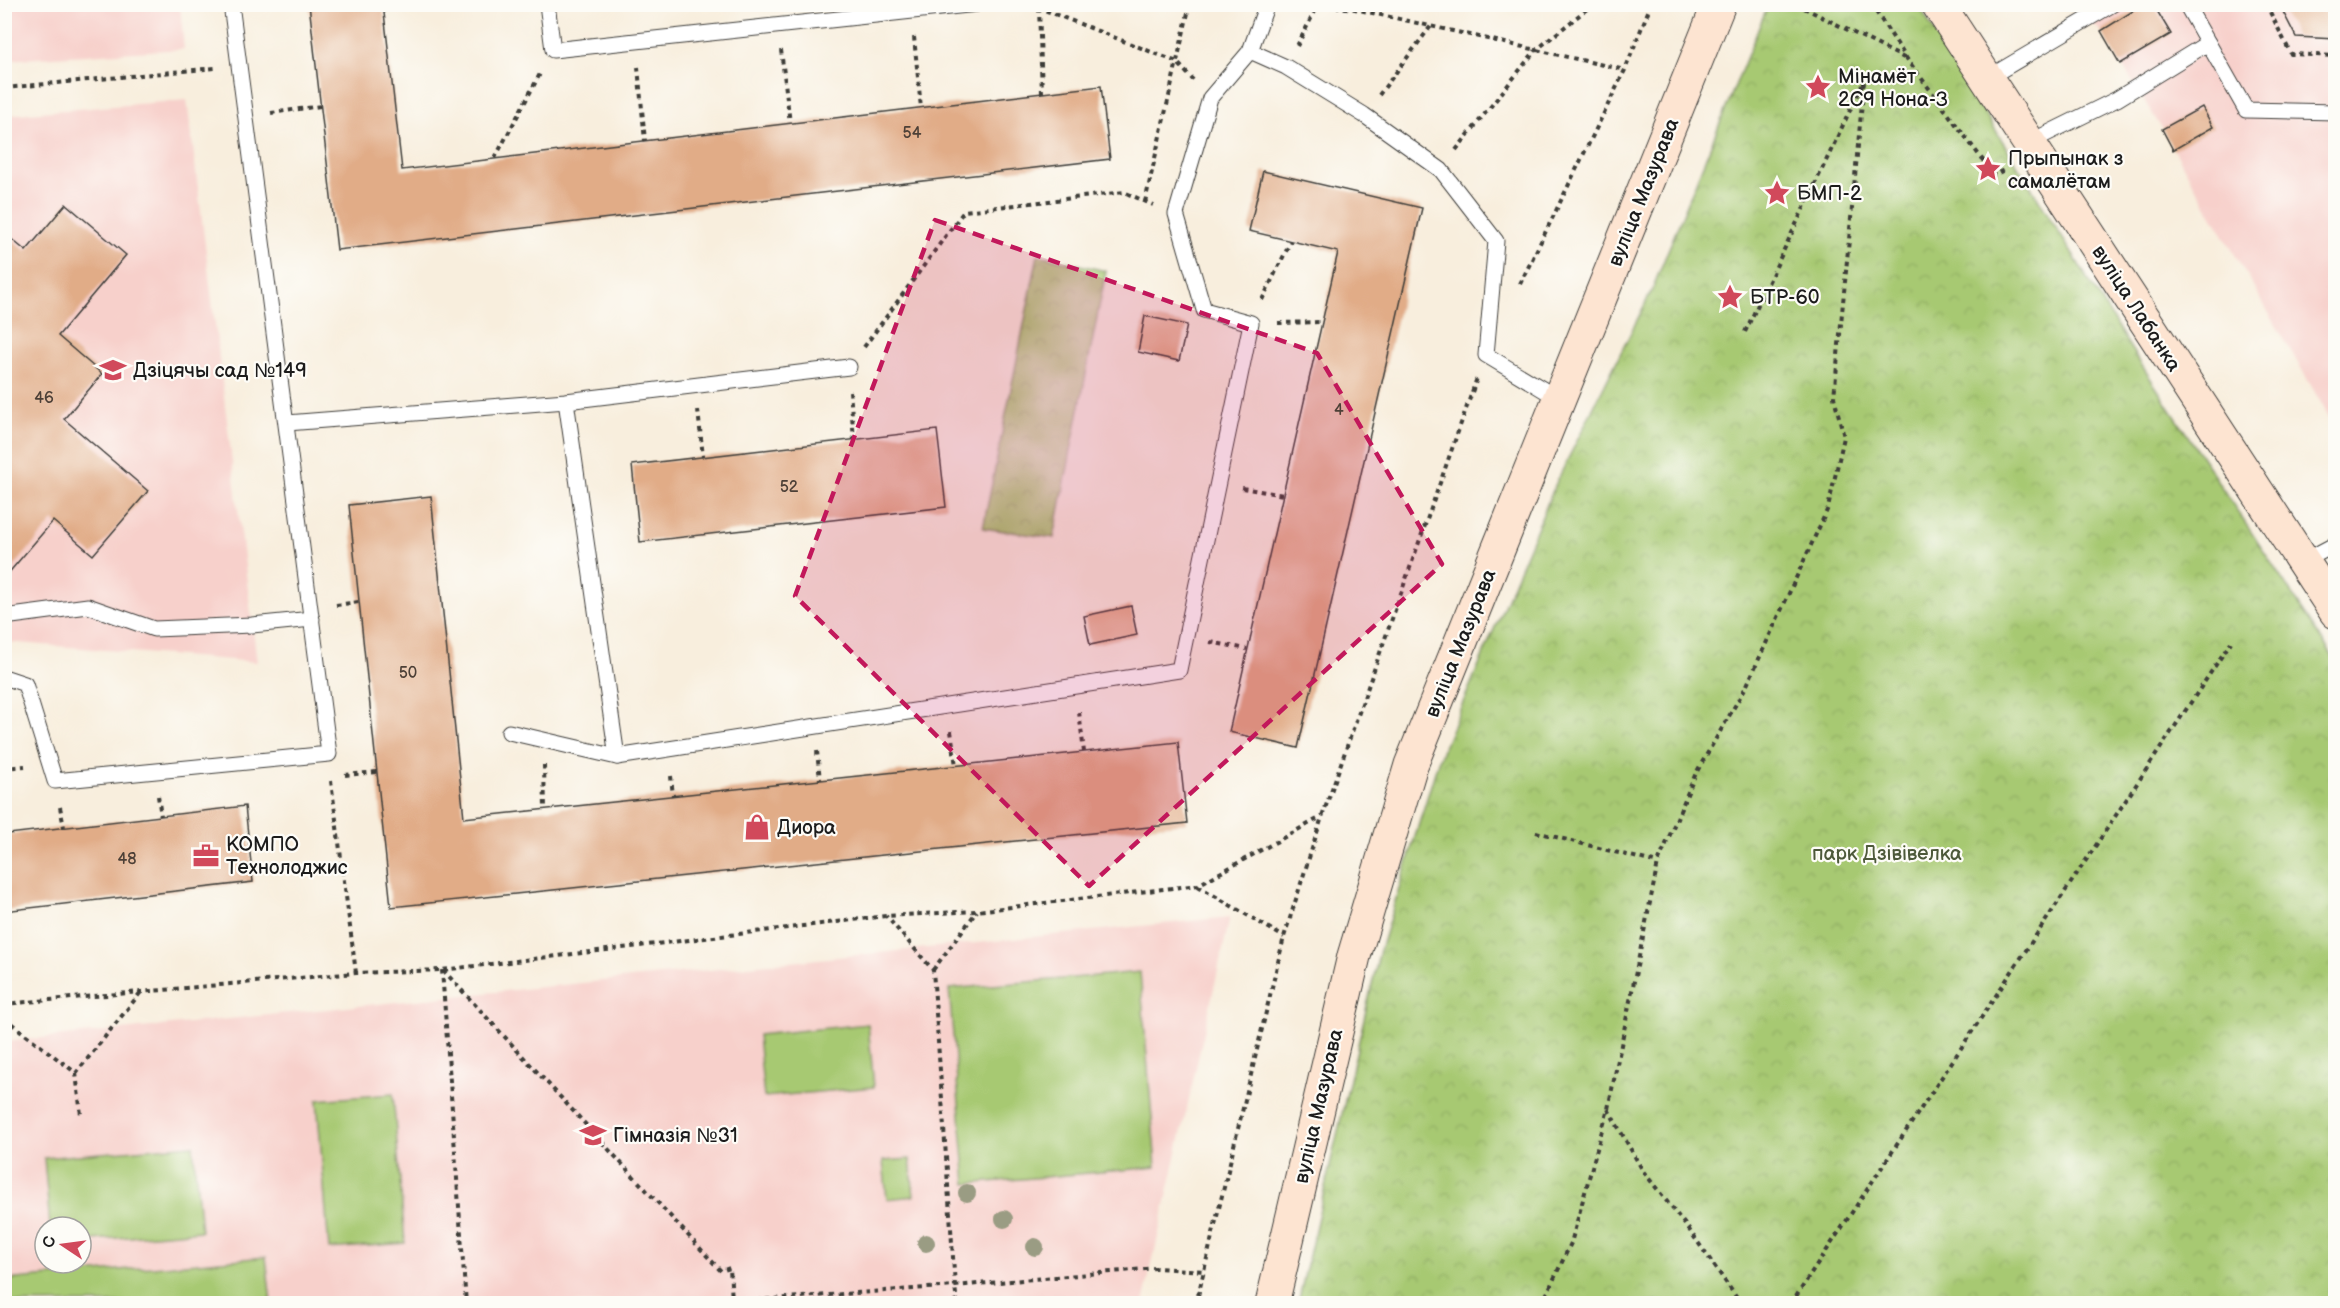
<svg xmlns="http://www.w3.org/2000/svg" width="2340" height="1308" viewBox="0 0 2340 1308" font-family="'Balsamiq Sans',sans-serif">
  <defs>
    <pattern id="park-crowns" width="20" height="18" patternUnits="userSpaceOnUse" patternTransform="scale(1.5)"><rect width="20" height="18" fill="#a7c972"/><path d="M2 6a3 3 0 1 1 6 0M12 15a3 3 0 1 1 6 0" fill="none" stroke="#8fac62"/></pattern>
  </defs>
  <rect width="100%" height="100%" fill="#fdfcf7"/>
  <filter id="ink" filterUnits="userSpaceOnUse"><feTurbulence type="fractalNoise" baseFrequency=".0167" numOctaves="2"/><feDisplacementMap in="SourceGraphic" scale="12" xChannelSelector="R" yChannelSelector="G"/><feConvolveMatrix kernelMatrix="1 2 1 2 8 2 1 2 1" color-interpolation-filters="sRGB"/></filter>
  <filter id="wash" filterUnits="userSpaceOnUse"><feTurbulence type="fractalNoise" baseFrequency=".008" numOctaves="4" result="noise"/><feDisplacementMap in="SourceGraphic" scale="24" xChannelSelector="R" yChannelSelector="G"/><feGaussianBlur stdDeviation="1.35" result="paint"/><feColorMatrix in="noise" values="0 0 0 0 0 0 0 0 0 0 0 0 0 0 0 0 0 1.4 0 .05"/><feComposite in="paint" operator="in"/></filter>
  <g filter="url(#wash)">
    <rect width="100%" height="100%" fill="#f8eedd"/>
    <g fill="#f7d0cb" fill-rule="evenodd">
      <polygon points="5,4 180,5 184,49 5,60"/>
      <polygon points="2071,5 2335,5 2335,427 2162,129 2101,31"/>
      <polygon points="187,100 257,662 5,642 4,115"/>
      <path d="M1230 917 1143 1303H5L4 1042ZM45 1227H81V1263H45Z"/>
    </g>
    <g fill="#a7c972" stroke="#627247" stroke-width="1.5">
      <polygon points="1140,972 1156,1167 966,1184 949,989"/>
      <polygon points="868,1024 874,1087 764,1097 758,1035"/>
      <polygon points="393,1094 405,1243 329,1249 317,1100"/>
      <polygon points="193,1145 201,1231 81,1241 81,1227 50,1227 44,1158"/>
      <polygon points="910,1159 914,1196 887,1199 883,1161"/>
      <polygon points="266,1257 271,1303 5,1303 5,1280"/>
    </g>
    <g fill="url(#park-crowns)" stroke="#627247" stroke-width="1.5">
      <polygon points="1768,5 1918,5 2135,355 2335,660 2335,1303 1298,1303 1380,950 1439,759 1557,481 1652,290"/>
      <polygon points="1038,255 1106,271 1054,538 983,528"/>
    </g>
    <g id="blocks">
      <g fill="#e1ac87">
        <polygon points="309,4 383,4 402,170 1101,86 1110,159 337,250"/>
        <polygon points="2144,4 2153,4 2171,34 2120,64 2101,31"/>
        <polygon points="2279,4 2336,4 2336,39 2296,37"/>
        <polygon points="2202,107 2213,127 2173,150 2162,129"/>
        <polygon points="1263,171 1422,208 1298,748 1229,732 1338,252 1249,231"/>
        <polygon points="66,204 126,255 58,336 102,374 64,419 148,491 93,555 53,521 6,576 4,233 26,251"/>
        <polygon points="1145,316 1187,325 1179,361 1138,352"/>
        <polygon points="937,430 946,507 640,542 632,465"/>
        <polygon points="431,496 464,818 1178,742 1187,823 391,907 349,505"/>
        <polygon points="1131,606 1137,635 1090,645 1084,616"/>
        <polygon points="245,806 253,882 4,911 4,808 9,834"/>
      </g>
    </g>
  </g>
  <g filter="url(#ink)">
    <use href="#blocks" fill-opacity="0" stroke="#3d3c39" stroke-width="1.5"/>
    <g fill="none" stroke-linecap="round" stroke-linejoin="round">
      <g stroke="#3d3c39" stroke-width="17">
        <g id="service">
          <polyline points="547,4 553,50 977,4"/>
          <polyline points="2186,4 2246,110 2336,112"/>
          <polyline points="1250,51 1267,4"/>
          <polyline points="1986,79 2113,4"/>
          <polyline points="2030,142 2117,99 2208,43"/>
          <polyline points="566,401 617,757"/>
          <polyline points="287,423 566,401 849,367"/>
          <polyline points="2304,561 2336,544"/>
          <polyline points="4,617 88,606 154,629 252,625 312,619"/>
          <polyline points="4,677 25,684 55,781 329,754 231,4"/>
          <polyline points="509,732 617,757 1179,670 1251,323 1204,310 1176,214 1210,98 1250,51 1286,67 1364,115 1441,170 1496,241 1486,355 1559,399"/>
        </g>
      </g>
      <g stroke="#3d3c39" stroke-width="35">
        <g id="secondary">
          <polyline points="1938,4 2336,612"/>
          <polyline points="1272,1304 1354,956 1411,765 1719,4"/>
        </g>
      </g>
      <g stroke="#3d3c39" stroke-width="4" stroke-dasharray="4.5 4.5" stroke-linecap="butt">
        <polyline points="1029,4 1177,62 1193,80"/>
        <polyline points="1796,4 1906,59"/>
        <polyline points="1871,4 1907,59 1994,175 2006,169"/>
        <polyline points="2266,4 2291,54 2336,56"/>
        <polyline points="1039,8 1042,93"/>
        <polyline points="914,37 921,108"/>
        <polyline points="1297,46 1318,5 1355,9 1625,70"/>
        <polyline points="781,50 790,123"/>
        <polyline points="638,67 645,141"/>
        <polyline points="4,88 215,68"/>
        <polyline points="1379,95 1431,26"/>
        <polyline points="271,113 321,106"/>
        <polyline points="1456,150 1535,51 1593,4"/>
        <polyline points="495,158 541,72"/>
        <polyline points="1145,202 1190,4"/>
        <polyline points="1520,284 1625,70 1651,4"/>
        <polyline points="1262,300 1291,241"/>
        <polyline points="1278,323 1322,322"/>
        <polyline points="1745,332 1862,85"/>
        <polyline points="864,347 964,211 1124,192 1153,205"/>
        <polyline points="850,391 854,440"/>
        <polyline points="698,410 703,457"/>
        <polyline points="1242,488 1283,495"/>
        <polyline points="336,605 359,602"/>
        <polyline points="1210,642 1247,649"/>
        <polyline points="1079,712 1084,752"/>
        <polyline points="951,731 956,766"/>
        <polyline points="817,751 820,780"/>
        <polyline points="544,765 545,809"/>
        <polyline points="4,768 25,766"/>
        <polyline points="345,775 377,772"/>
        <polyline points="671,776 673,796"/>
        <polyline points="331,781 356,973"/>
        <polyline points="158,796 161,816"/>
        <polyline points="60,807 64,827"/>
        <polyline points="1536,832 1658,863"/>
        <polyline points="1198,886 1284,937"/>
        <polyline points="442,970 466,1304"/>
        <polyline points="443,970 721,1271 730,1268 732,1301"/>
        <polyline points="933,970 977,911"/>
        <polyline points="4,1004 356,973 442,970 886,916 977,911 1198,885 1321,817"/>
        <polyline points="4,1018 76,1073 141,992"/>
        <polyline points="76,1073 81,1115"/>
        <polyline points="1608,1109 1643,1171 1690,1231 1741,1304"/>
        <polyline points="703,1304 955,1286 933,970 886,916"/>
        <polyline points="957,1304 955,1286 1156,1268 1205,1271"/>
        <polyline points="1196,1304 1284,937 1322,817 1477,378"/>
        <polyline points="1542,1304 1571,1243 1608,1109 1658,863 1696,773 1747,685 1828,508 1844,437 1834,397 1864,82"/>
        <polyline points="1791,1304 2231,642"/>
      </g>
      <use href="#service" stroke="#fff" stroke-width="15"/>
      <use href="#secondary" stroke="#fde4d1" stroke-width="33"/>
    </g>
    <g fill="#9a9c83">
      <circle cx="967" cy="1193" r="9"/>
      <circle cx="1004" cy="1219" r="9"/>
      <circle cx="926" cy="1243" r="9"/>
      <circle cx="1035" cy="1247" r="9"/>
    </g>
  </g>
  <path fill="#c2185b" fill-opacity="0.2" stroke="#c2185b" stroke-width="4.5" stroke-dasharray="12 8" stroke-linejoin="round" d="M935 220 1317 353 1442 564 1089 886 795 596Z"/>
  <defs>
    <g id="sight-bare" transform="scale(2.07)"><path d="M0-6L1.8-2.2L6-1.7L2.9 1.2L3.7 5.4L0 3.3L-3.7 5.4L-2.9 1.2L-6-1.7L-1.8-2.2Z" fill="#d1495b" stroke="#fdfcf7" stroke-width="2.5" paint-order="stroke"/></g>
    <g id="school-bare" transform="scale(2.07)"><path d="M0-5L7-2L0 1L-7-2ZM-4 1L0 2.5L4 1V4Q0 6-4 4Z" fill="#d1495b" stroke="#fdfcf7" stroke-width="2.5" paint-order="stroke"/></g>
    <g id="shop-bare" transform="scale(2.07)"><path d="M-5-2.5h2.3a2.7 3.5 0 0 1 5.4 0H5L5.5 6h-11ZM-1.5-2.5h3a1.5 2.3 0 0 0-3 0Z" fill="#d1495b" stroke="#fdfcf7" stroke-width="2.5" paint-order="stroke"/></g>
    <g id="office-bare" transform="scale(2.07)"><path d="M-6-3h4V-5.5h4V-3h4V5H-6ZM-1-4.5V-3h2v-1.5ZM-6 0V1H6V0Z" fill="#d1495b" stroke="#fdfcf7" stroke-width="2.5" paint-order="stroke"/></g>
  </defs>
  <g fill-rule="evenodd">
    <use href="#sight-bare" x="1818" y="87"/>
    <use href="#sight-bare" x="1988" y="169"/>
    <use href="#sight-bare" x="1777" y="193"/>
    <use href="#sight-bare" x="1730" y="297"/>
    <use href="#school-bare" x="113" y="370"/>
    <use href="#shop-bare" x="757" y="827"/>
    <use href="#office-bare" x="206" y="856"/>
    <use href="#school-bare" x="593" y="1135"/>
  </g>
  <g text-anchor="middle" stroke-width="4.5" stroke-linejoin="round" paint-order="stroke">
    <g font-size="16" fill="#4d4037">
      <text x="912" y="138">54</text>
      <text x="44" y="403">46</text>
      <text x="1339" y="415">4</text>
      <text x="789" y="492">52</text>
      <text x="408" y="678">50</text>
      <text x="127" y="864">48</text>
    </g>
    <g font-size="20" fill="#1c1c1c" stroke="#fdfcf7" text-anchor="start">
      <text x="1838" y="83">Мінамёт<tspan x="1838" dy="23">2С9 Нона-З</tspan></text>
      <text x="2008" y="165">Прыпынак з<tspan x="2008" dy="23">самалётам</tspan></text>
      <text x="1797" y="200">БМП-2</text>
      <text x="1750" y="304">БТР-60</text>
      <text x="133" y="377">Дзіцячы сад №149</text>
      <text x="777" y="834">Диора</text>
      <text x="226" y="851">КОМПО<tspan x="226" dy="23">Технолоджис</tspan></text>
      <text x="613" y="1142">Гімназія №31</text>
    </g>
    <g font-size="20" fill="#1c1c1c" stroke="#fdfcf7">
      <text transform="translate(1643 192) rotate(-68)" y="7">вуліца Мазурава</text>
      <text transform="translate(2137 308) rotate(57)" y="7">вуліца Лабанка</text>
      <text transform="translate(1460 643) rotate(-68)" y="7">вуліца Мазурава</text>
      <text transform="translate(1318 1106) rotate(-77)" y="7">вуліца Мазурава</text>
    </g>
    <g font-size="20" fill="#4d593a" stroke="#fdfcf7">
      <text x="1887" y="860">парк Дзівівелка</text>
    </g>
  </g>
  <rect width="2340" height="1308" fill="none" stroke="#fdfcf7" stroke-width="24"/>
  <g transform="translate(63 1245) rotate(283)"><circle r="28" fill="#fdfcf7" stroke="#a3a29f" stroke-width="1.5"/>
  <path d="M0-4.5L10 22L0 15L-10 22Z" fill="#d1495b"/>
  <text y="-9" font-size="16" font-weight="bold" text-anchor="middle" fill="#1c1c1c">С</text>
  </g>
</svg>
